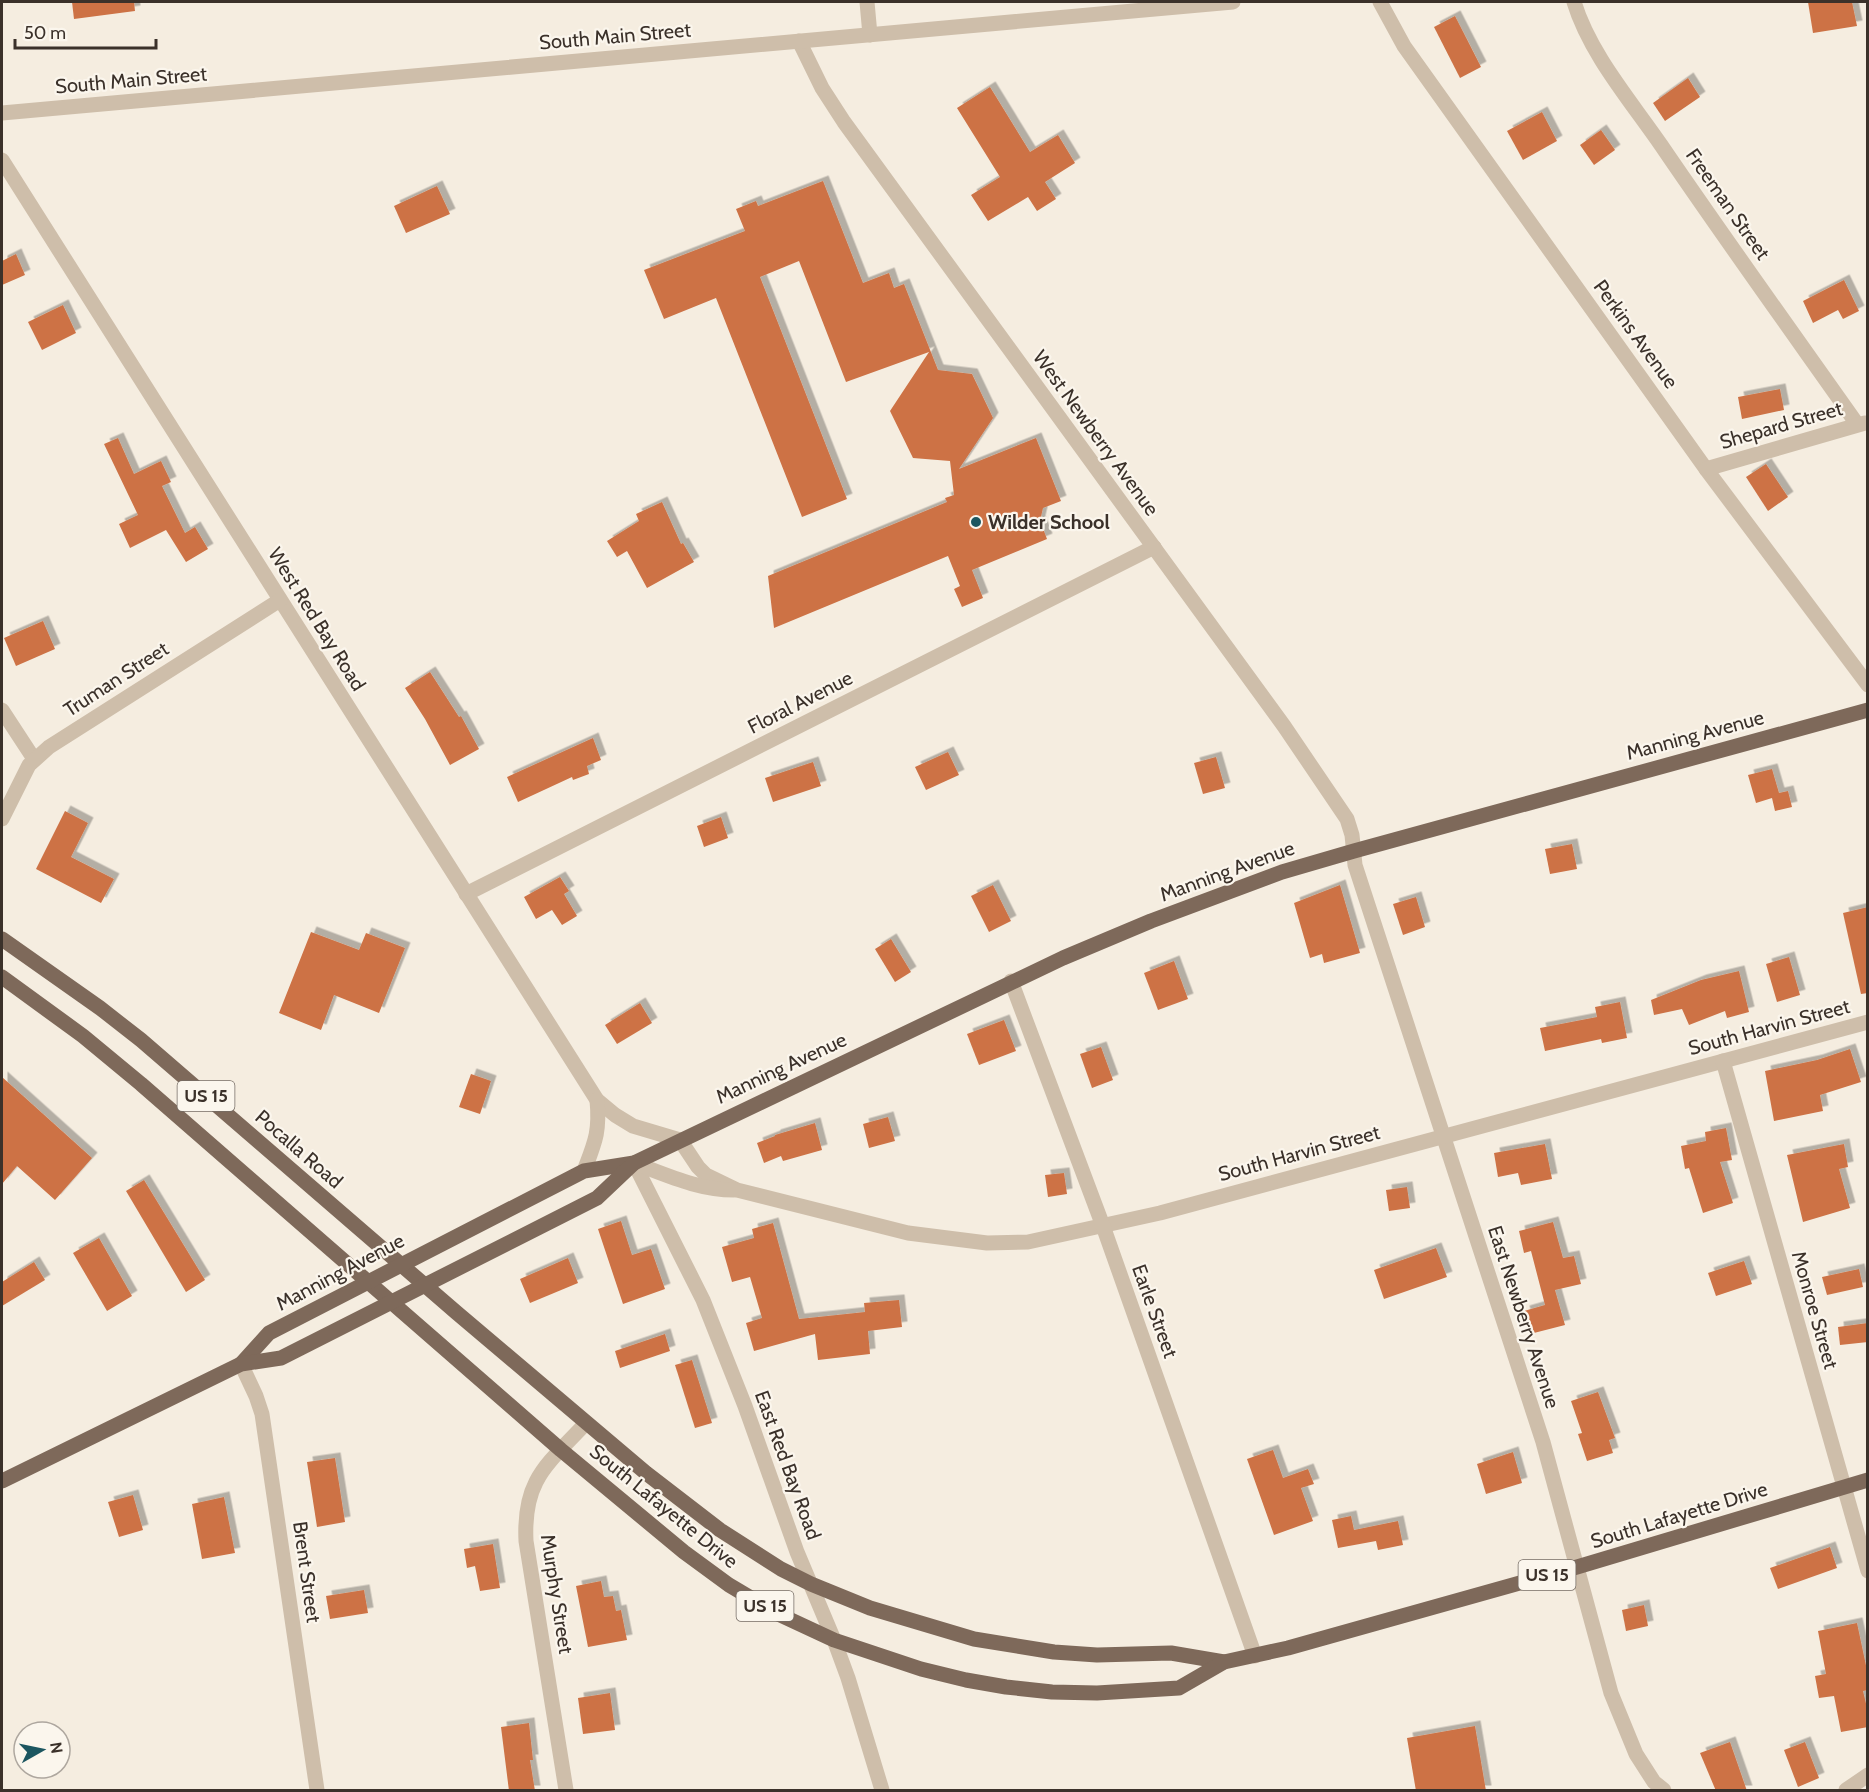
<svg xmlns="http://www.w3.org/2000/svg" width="1869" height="1792" viewBox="0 0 1869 1792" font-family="Cabin,sans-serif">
  <defs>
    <filter id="shadow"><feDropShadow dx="5.5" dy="-5.5" stdDeviation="0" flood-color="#0004"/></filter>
  </defs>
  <rect width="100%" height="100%" fill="#f5ede0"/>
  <g fill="#cd7245" filter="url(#shadow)">
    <polygon points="72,2 134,2 135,11 74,19"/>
    <polygon points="1808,2 1852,2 1857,26 1813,33"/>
    <polygon points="1455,16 1481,67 1460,78 1434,27"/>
    <polygon points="1688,78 1700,97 1665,121 1653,103"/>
    <polygon points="990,87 1030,152 1058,135 1075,163 1045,182 1056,199 1037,211 1028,197 988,221 971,195 1000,177 957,108"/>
    <polygon points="1542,112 1557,141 1523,160 1507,131"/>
    <polygon points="1601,130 1615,150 1594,165 1580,145"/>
    <polygon points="823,181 863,283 889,273 894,288 904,284 938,370 972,374 993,418 959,469 1036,438 1061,501 1043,508 1040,521 1047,539 972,570 983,598 962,607 954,589 960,586 948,556 774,628 768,576 947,502 945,498 954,495 950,461 913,458 890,411 929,352 846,382 799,261 760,277 847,499 802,517 716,298 664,319 644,270 745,231 736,209 756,201 758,206"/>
    <polygon points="437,186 450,214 406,233 394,206"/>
    <polygon points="16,254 25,275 2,285 2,261"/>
    <polygon points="1844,280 1859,311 1843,319 1838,310 1813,323 1803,301"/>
    <polygon points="63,305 76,333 42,350 28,322"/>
    <polygon points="1780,389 1784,410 1742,419 1738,397"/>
    <polygon points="118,438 134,474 161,461 171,482 162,486 185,533 195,527 208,549 186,562 166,530 130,548 119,524 138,515 104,444"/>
    <polygon points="1766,464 1788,497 1768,511 1746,477"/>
    <polygon points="662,502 681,544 683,543 694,562 647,588 627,551 617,557 607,541 639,521 636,514"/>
    <polygon points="43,621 55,649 16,666 4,638"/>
    <polygon points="430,672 459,717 461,716 479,749 450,765 425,719 405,688"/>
    <polygon points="593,738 601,760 587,766 589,774 573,780 572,777 518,802 507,777"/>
    <polygon points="948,752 959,775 926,790 915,767"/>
    <polygon points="1216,757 1225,788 1203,794 1194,763"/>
    <polygon points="813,762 821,786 773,802 765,778"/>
    <polygon points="1772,769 1779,793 1788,791 1792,807 1775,811 1772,798 1756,803 1748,775"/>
    <polygon points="65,811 88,823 71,857 114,879 101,903 36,869"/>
    <polygon points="721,817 728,838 704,847 697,826"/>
    <polygon points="1572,844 1577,869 1550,874 1545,849"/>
    <polygon points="560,877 569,891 564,894 577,916 562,925 552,910 536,919 524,897"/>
    <polygon points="993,885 1011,921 989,932 971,896"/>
    <polygon points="1340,885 1360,953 1324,963 1322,954 1310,958 1294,903"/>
    <polygon points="1416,897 1425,927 1403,935 1393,904"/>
    <polygon points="1868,907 1868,993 1861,994 1843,913"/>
    <polygon points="311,932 359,950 366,933 405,948 379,1013 334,995 321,1030 279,1013"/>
    <polygon points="891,939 911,972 895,982 875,949"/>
    <polygon points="1789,957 1800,995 1777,1002 1766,964"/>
    <polygon points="1174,961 1188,999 1158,1010 1144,973"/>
    <polygon points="1739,971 1749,1012 1727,1018 1725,1011 1689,1025 1682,1009 1654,1015 1651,1000 1701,980"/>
    <polygon points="1620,1002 1627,1038 1602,1043 1601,1039 1545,1051 1540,1028 1597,1017 1595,1007"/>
    <polygon points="640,1003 652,1023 617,1044 605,1025"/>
    <polygon points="1004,1020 1016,1051 979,1065 967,1034"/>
    <polygon points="1101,1047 1113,1080 1092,1088 1080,1054"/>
    <polygon points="1850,1049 1861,1082 1820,1095 1823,1111 1774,1121 1765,1071 1817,1060"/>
    <polygon points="471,1074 491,1081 480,1114 459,1107"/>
    <polygon points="2,1077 92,1158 55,1200 17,1166 2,1184"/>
    <polygon points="888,1117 895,1141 869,1148 863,1124"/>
    <polygon points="815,1123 822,1150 783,1161 781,1156 764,1163 757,1143 775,1136 775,1135"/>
    <polygon points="1726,1128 1732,1160 1720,1162 1733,1203 1703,1213 1689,1168 1685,1169 1681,1146 1706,1141 1705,1132"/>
    <polygon points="1545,1144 1552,1179 1521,1185 1518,1173 1498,1177 1494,1153"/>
    <polygon points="1844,1144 1848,1167 1839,1169 1850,1208 1803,1222 1787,1155"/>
    <polygon points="1064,1173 1067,1194 1048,1197 1045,1175"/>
    <polygon points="144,1180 205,1280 186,1292 126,1191"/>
    <polygon points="1407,1187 1410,1208 1389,1211 1386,1190"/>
    <polygon points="621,1221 632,1255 651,1249 665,1289 623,1304 598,1229"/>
    <polygon points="1553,1222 1563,1258 1574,1256 1581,1284 1555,1290 1565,1325 1530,1334 1524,1311 1545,1305 1531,1251 1524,1253 1519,1231"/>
    <polygon points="773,1223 799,1319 865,1312 864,1303 899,1300 902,1327 868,1331 870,1354 818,1360 815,1334 754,1351 746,1323 762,1318 750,1277 732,1282 722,1247 754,1238 752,1229"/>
    <polygon points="99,1238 132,1296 107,1311 73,1253"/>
    <polygon points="1436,1248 1447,1277 1384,1299 1374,1270"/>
    <polygon points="568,1258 578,1283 530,1303 520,1279"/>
    <polygon points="1744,1261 1752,1284 1716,1296 1708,1273"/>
    <polygon points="34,1262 45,1280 2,1306 2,1282"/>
    <polygon points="1859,1269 1863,1287 1827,1295 1822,1277"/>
    <polygon points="1868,1323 1868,1342 1840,1345 1838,1327"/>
    <polygon points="665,1334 670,1351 620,1368 615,1351"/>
    <polygon points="692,1360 712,1423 695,1428 675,1365"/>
    <polygon points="1598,1392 1615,1438 1609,1440 1613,1453 1587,1461 1578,1434 1582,1433 1571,1401"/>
    <polygon points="1273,1450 1283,1478 1308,1469 1314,1484 1301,1488 1313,1521 1274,1535 1247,1459"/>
    <polygon points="1513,1452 1522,1483 1486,1494 1477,1464"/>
    <polygon points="335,1458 345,1522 317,1527 307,1462"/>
    <polygon points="133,1495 143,1530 119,1537 108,1502"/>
    <polygon points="224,1497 235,1553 202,1559 192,1504"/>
    <polygon points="1351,1516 1354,1530 1398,1521 1403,1545 1378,1550 1376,1541 1338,1548 1332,1520"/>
    <polygon points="493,1544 500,1588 480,1591 475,1566 467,1568 464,1549"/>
    <polygon points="1830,1547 1837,1568 1778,1589 1770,1568"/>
    <polygon points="601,1581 604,1597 613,1596 616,1611 621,1610 627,1640 588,1647 576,1586"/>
    <polygon points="364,1590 368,1613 330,1619 326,1596"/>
    <polygon points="1644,1605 1648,1626 1626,1631 1622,1610"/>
    <polygon points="1857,1623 1868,1675 1868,1690 1863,1691 1868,1712 1868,1727 1841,1732 1834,1696 1819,1698 1815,1676 1826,1674 1818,1631"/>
    <polygon points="610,1693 615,1730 583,1734 578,1698"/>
    <polygon points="529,1723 533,1760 530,1760 535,1791 509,1791 501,1727"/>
    <polygon points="1475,1726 1486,1791 1416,1791 1407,1738"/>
    <polygon points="1730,1742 1747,1791 1716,1791 1700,1753"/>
    <polygon points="1805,1742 1819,1778 1798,1787 1784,1750"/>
  </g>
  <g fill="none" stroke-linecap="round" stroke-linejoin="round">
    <g stroke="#cebeaa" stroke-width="15">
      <polyline points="867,2 870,35"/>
      <polyline points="1380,2 1404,46 1706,469 1868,685"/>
      <path d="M1574 2C1590 54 1630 100 1661 145 1725 239 1792 332 1857 424"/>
      <polyline points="799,41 822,88 844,122 1284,726 1347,819 1352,835 1355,865 1543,1442 1611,1693 1636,1754 1654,1782 1664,1790"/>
      <polyline points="2,113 1233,2"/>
      <polyline points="2,160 597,1100 615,1115 633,1126 680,1140 698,1167 706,1175 737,1190 908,1233 987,1243 1028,1242 1160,1213 1868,1022"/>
      <polyline points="1706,469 1865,423"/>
      <polyline points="2,710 34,759"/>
      <polyline points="2,819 29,765 49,747 280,600"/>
      <polyline points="466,894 1154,547"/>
      <polyline points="1011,981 1103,1226 1255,1656"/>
      <polyline points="1723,1061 1868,1571"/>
      <polyline points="634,1163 703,1300 745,1406 797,1552 834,1640 848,1678 882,1790"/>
      <path d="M634 1163C667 1175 698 1190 734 1190"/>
      <path d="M584 1171C595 1142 600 1132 597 1100"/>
      <polyline points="241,1364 256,1396 262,1414 317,1790"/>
      <path d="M566 1790 526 1541C523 1479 547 1465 586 1423"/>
      <polyline points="1846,1790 1868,1775"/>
    </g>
    <g stroke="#7e695a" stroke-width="15">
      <polyline points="2,939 100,1008 141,1040 457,1313 646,1473 720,1530 781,1569 811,1584 870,1608 974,1639 1054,1652 1097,1655 1171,1653 1224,1662"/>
      <polyline points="2,977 83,1036 141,1084 561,1450 684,1552 729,1585 776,1613 834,1640 921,1669 966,1680 1006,1687 1052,1692 1097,1693 1179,1688 1224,1662 1288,1648 1577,1567 1868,1480"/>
      <polyline points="241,1364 269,1333 584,1171 634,1163 1063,958 1151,921 1282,872 1354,851 1868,710"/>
      <polyline points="2,1481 241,1364 281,1358 597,1198 634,1163"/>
    </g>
  </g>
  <circle fill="#1c5660" stroke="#fbf6ed" stroke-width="2" cx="976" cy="522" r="6"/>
  <g text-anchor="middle" stroke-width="4.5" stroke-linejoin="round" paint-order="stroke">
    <g fill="#fbf6ed" stroke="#756c64" stroke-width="1.5">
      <rect x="177.5" y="1081" width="57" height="30" rx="4.5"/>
      <rect x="1518.5" y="1560" width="57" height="30" rx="4.5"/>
      <rect x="736.5" y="1591" width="57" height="30" rx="4.5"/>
    </g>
    <g font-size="18" font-weight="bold" fill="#3b312a">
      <text x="206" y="1102">US 15</text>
      <text x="1547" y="1581">US 15</text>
      <text x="765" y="1612">US 15</text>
    </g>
    <g font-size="20" fill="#3b312a" stroke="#fbf6ed">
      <text transform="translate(615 36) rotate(-5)" y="7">South Main Street</text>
      <text transform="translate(131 80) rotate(-5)" y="7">South Main Street</text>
      <text transform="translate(1728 204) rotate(55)" y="7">Freeman Street</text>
      <text transform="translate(1636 334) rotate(54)" y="7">Perkins Avenue</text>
      <text transform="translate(1781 425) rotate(-16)" y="7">Shepard Street</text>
      <text transform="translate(1096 433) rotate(54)" y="7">West Newberry Avenue</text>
      <text transform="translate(317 619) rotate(58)" y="7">West Red Bay Road</text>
      <text transform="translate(116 679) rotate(-33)" y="7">Truman Street</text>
      <text transform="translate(800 702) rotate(-27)" y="7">Floral Avenue</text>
      <text transform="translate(1695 735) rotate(-15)" y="7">Manning Avenue</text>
      <text transform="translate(1227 871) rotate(-20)" y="7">Manning Avenue</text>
      <text transform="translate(1769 1027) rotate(-15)" y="7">South Harvin Street</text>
      <text transform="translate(781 1068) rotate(-25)" y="7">Manning Avenue</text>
      <text transform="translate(299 1149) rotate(41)" y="7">Pocalla Road</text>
      <text transform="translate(1299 1153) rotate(-15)" y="7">South Harvin Street</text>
      <text transform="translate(340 1272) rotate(-28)" y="7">Manning Avenue</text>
      <text transform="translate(1815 1310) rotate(74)" y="7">Monroe Street</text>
      <text transform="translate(1155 1311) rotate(70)" y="7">Earle Street</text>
      <text transform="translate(1524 1317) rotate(72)" y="7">East Newberry Avenue</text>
      <text transform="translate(788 1465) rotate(70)" y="7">East Red Bay Road</text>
      <text transform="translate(664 1506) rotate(39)" y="7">South Lafayette Drive</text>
      <text transform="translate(1679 1515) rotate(-17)" y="7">South Lafayette Drive</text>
      <text transform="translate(307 1572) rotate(82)" y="7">Brent Street</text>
      <text transform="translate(557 1594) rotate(81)" y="7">Murphy Street</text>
    </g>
    <g font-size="20" font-weight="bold" fill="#3b312a" stroke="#fbf6ed" text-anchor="start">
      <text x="988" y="529">Wilder School</text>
    </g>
  </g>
  <rect width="1869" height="1792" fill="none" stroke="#3b312a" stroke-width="6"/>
  <g transform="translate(42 1750) rotate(81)"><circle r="28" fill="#fbf6ed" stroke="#aea79f" stroke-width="1.5"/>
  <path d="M0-4.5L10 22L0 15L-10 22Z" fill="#1c5660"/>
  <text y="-9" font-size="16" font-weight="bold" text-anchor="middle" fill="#3b312a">N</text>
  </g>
  <path d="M15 39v9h141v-9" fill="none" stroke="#3b312a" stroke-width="3"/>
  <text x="24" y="39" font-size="18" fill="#3b312a" stroke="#fbf6ed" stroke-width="4.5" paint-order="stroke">50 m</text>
</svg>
